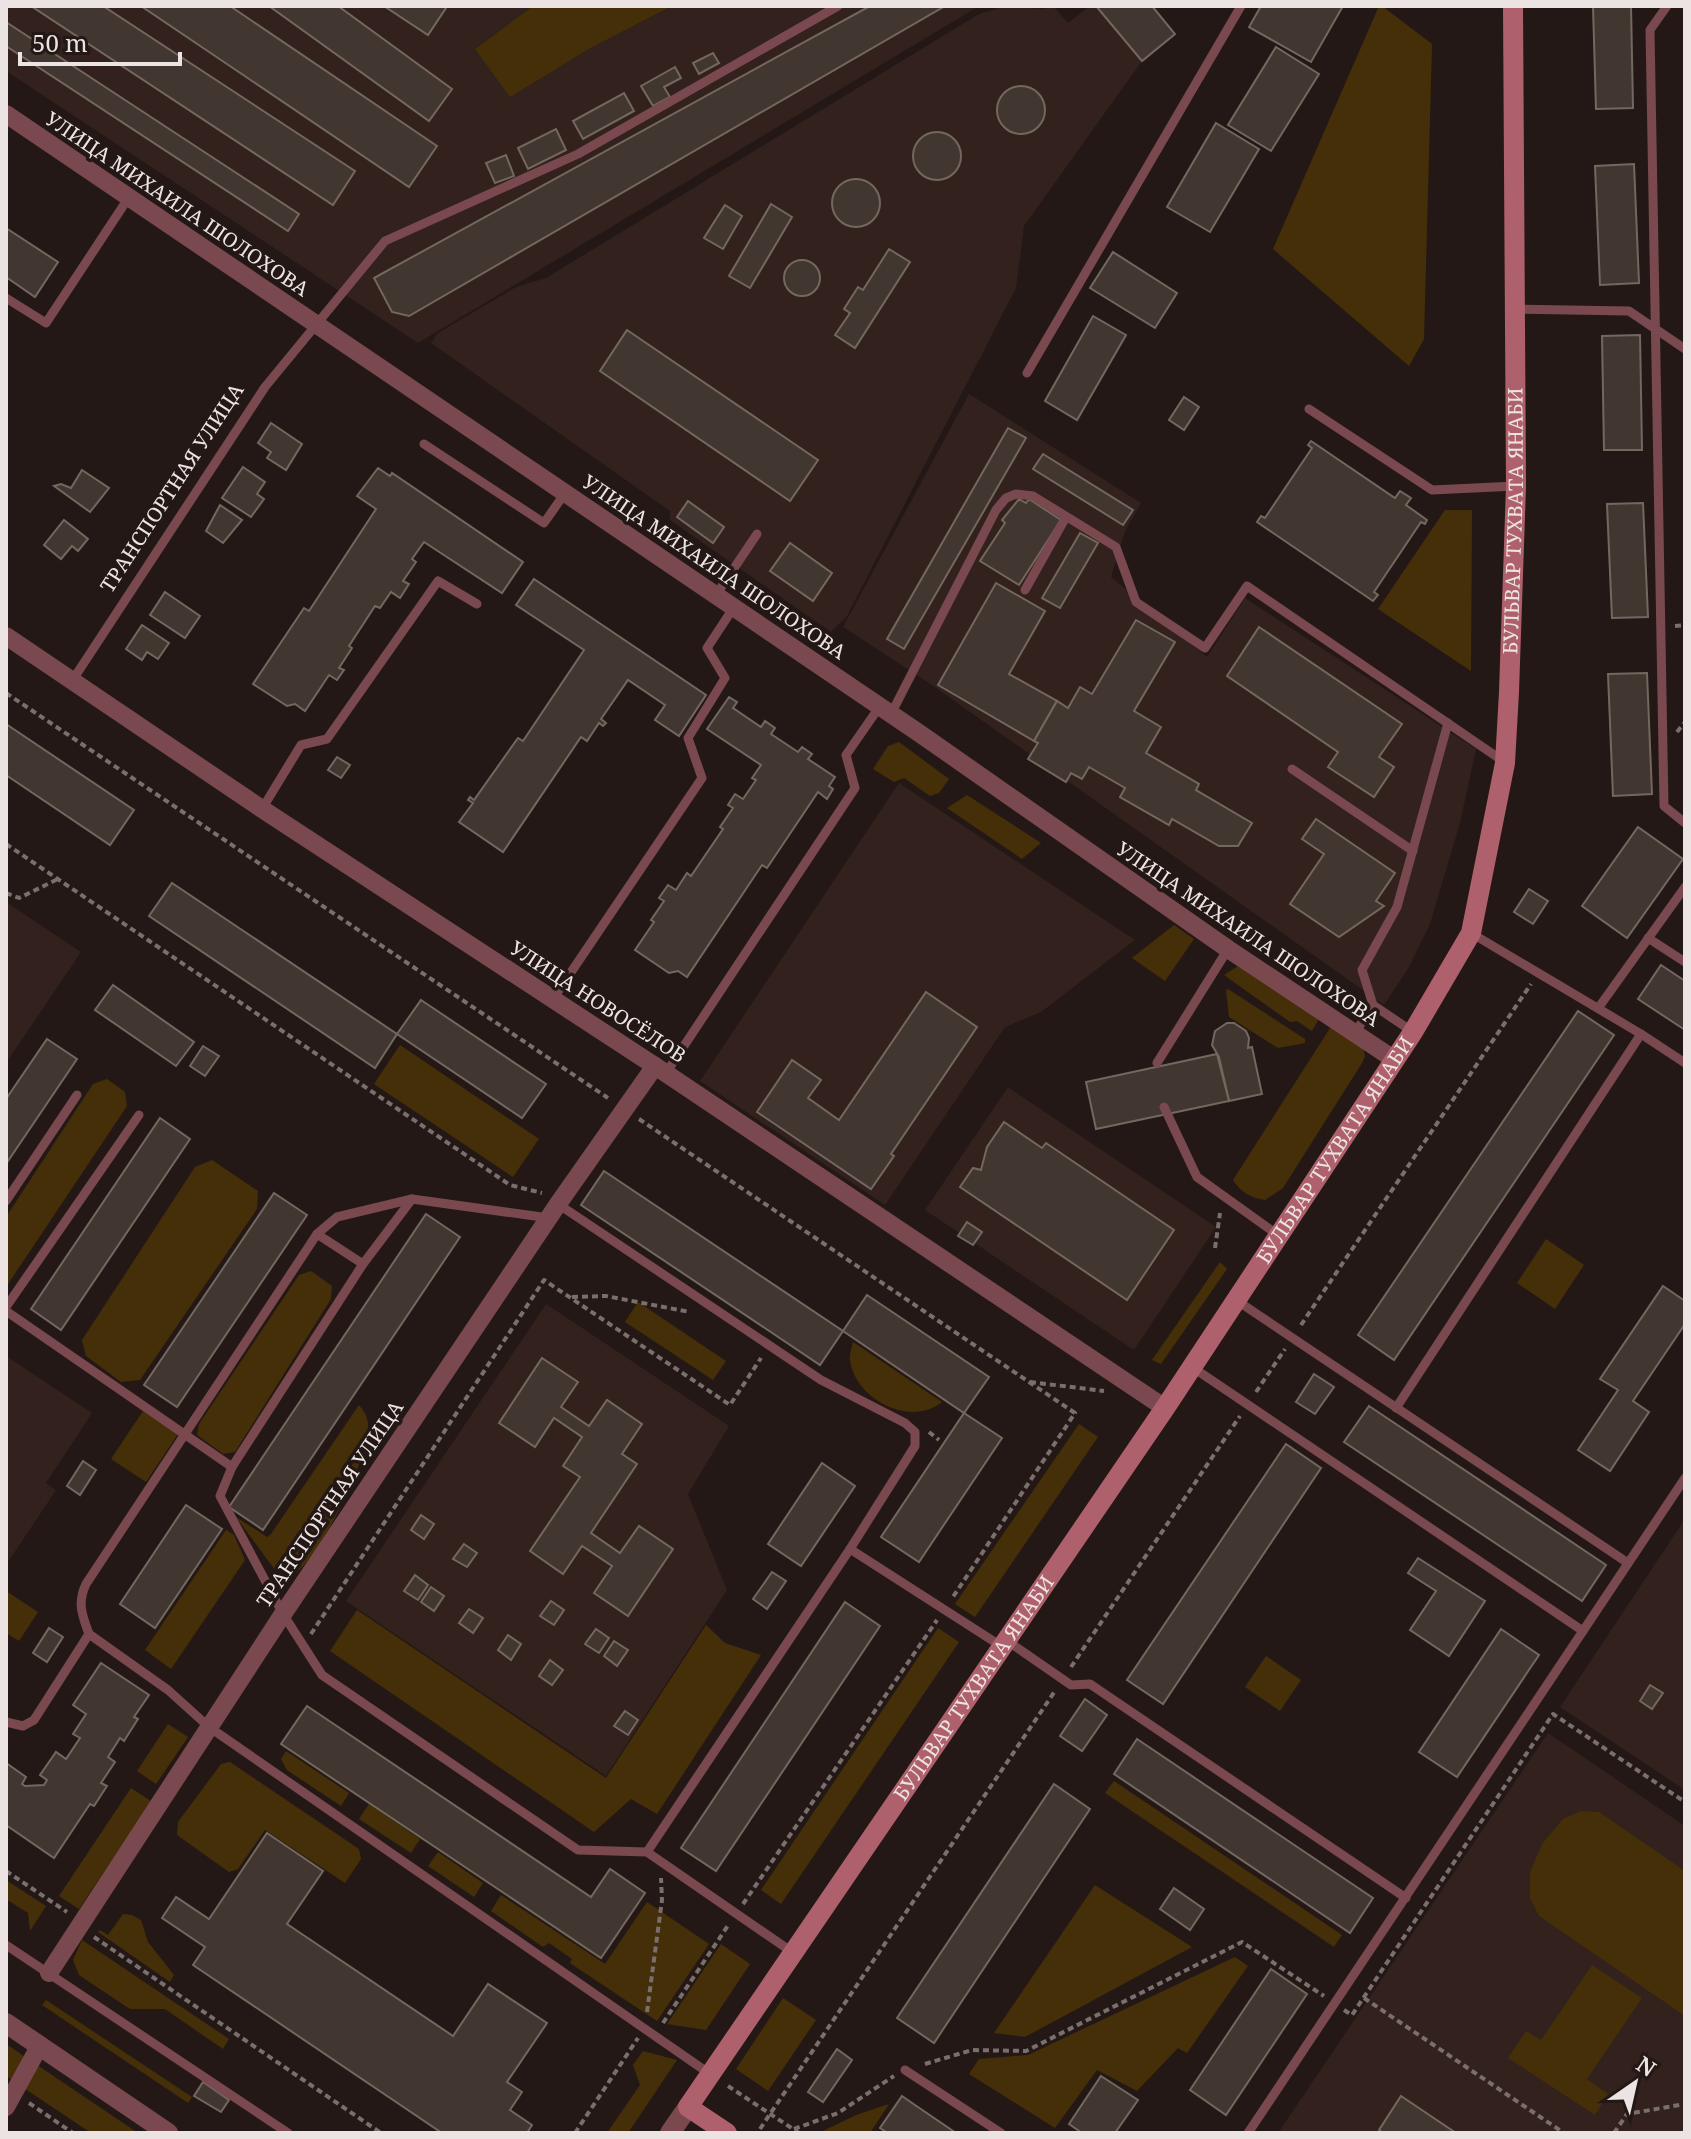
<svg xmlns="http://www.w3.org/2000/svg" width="1691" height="2139" viewBox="0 0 1691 2139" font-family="'Noto Serif',serif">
  <rect width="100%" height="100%" fill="#241816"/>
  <g fill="#32211d">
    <polygon points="6,6 533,6 475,49 587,50 672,6 979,6 418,343 6,71"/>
    <polygon points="1006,6 1043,9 1053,6 1068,23 1090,6 1096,6 1142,61 1024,226 1016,288 847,616 831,632 670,520 670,511 431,343 438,333 516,287 546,278 979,14"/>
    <polygon points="969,394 1141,503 1125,531 1111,577 1207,657 1245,598 1476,749 1460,823 1430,924 1409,967 1384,1005 929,683 843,627"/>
    <polygon points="899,783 1135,940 1041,1012 1005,1027 885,1205 700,1081"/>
    <polygon points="6,902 81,952 6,1063"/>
    <polygon points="1008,1087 1216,1227 1134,1350 925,1210"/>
    <polygon points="546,1304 729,1426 688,1494 727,1590 606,1776 346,1601"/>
    <polygon points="6,1356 92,1413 46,1483 56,1490 6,1565"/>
    <polygon points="1685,1519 1685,1790 1560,1707"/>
    <polygon points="1548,1733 1685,1826 1685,2133 1278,2133"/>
  </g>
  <g fill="#452f08">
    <polygon points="533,6 672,6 587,50 510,97 475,49"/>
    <polygon points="1379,6 1382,6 1432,44 1424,339 1409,366 1273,249"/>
    <polygon points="1445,510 1472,510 1471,671 1378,609"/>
    <polygon points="899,742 949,779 939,793 930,796 904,778 894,782 873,769 888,746"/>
    <polygon points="967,795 1041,843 1022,859 947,808"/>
    <polygon points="1174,925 1194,939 1165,981 1132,958"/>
    <polygon points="1238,966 1320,1017 1312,1031 1297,1021 1290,1022 1224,975"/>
    <polygon points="1228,989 1305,1039 1305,1043 1278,1048 1229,1017 1226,990"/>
    <path d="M1332 1025 1363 1047 1365 1056 1362 1063 1283 1188 1265 1200C1249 1197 1242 1193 1233 1180Z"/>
    <polygon points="400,1045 539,1139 513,1177 374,1084"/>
    <polygon points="107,1079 125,1092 127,1106 6,1287 6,1217 93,1084"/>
    <polygon points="212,1160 258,1191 257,1209 140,1380 121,1382 86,1356 82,1340 195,1167"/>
    <polygon points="1546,1239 1584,1265 1555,1309 1517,1283"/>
    <polygon points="1220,1262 1227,1269 1161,1364 1152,1360"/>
    <polygon points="311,1271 332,1286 331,1299 235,1452 223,1454 197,1435 199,1424 299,1275"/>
    <polygon points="638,1302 726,1361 713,1380 625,1322"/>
    <path d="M853 1342 942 1402C910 1428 855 1399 850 1360 849 1355 852 1347 853 1342Z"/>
    <path d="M359 1405C365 1412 368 1418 368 1427 367 1462 319 1562 289 1578L275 1570 236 1517 267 1537 271 1534Z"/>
    <polygon points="143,1411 178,1434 146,1482 111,1459"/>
    <polygon points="1079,1424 1098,1437 975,1617 955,1604"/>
    <polygon points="226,1530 234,1535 245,1560 171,1669 145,1650"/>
    <polygon points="6,1591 38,1612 19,1641 6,1633"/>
    <polygon points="357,1610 606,1778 706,1625 725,1643 761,1655 657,1814 631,1799 594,1832 330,1651"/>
    <polygon points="938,1628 959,1642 781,1904 761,1890"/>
    <polygon points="1266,1656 1301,1680 1280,1711 1245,1687"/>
    <polygon points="168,1724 188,1737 156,1784 137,1771"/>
    <polygon points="286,1751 349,1793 341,1806 287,1770 281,1759"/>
    <polygon points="230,1762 359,1849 361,1859 345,1883 265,1830 238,1869 229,1872 177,1835 178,1822 221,1764"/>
    <polygon points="1114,1781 1342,1935 1334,1947 1105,1793"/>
    <polygon points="131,1788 151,1801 79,1909 59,1896"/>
    <polygon points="369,1804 420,1839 411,1853 359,1819"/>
    <polygon points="1581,1811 1599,1812 1685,1871 1685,2016 1539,1916 1530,1898 1530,1872 1542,1844 1563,1819"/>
    <polygon points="438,1852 483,1883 474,1897 428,1866"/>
    <polygon points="6,1880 46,1906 30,1931 28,1913 6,1899"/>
    <polygon points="1095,1885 1192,1947 1025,2037 994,2033"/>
    <polygon points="501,1895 605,1964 647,1902 709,1944 657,2021 570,1963 572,1959 549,1943 543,1947 491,1911"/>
    <polygon points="123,1914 132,1915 141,1920 148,1942 174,1975 170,1982 98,1932 100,1930 108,1935"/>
    <polygon points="82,1940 229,2039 223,2049 165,2009 130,2009 79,1975 73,1960"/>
    <polygon points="721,1944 750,1964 706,2030 667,2024"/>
    <polygon points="1235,1957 1248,1966 1187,2053 1178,2048 1137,2091 1097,2070 1055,2128 969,2074 979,2059 1028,2055"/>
    <polygon points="1592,1965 1642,1998 1587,2079 1608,2094 1595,2115 1508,2058 1526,2031 1541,2040"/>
    <polygon points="783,1998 816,2020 768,2091 736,2069"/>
    <polygon points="46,2000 192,2097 188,2103 42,2005"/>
    <polygon points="6,2044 138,2133 91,2133 6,2076"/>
    <polygon points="643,2051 677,2060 628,2133 607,2133 640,2085 633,2065"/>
    <polygon points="889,2104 870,2133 819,2133 856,2115"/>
  </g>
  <g fill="#413630" stroke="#736860" stroke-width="2">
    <polygon points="31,6 103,6 355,171 333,205"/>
    <polygon points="141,6 230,6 437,146 409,187"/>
    <polygon points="269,6 338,6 452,89 429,121"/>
    <polygon points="384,6 443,6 446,8 428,35"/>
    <polygon points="870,6 945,6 409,316 392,312 374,278"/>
    <polygon points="1096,6 1152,6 1175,34 1142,61"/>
    <polygon points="1261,6 1343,6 1311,62 1249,27"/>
    <polygon points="1593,6 1631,6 1633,108 1596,109"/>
    <polygon points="6,22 299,214 288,231 6,46"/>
    <polygon points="1276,47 1319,74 1271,151 1228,125"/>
    <polygon points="713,53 719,63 699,74 693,63"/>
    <polygon points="675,67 681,78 664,87 670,97 653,106 641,86"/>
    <circle cx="1021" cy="110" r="24"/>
    <polygon points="624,93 634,111 583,139 573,121"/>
    <polygon points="1216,123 1259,149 1210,232 1167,207"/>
    <polygon points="556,129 566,150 528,169 518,148"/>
    <circle cx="937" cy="156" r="24"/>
    <polygon points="506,155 514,176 495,183 486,163"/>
    <polygon points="1634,164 1639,283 1600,285 1595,166"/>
    <circle cx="856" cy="203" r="24"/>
    <polygon points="771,204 792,217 750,288 729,276"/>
    <polygon points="725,205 742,216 723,249 704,238"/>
    <polygon points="6,228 58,262 35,297 6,277"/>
    <polygon points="889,249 910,262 855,348 835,335 850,313 844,309 858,287 863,290"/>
    <polygon points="1113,252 1177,293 1155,328 1090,288"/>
    <circle cx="802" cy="278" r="18"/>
    <polygon points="1093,316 1126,335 1077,420 1045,401"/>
    <polygon points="627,330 818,460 790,501 600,371"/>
    <polygon points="1640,335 1642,450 1604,450 1602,336"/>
    <polygon points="1184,397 1199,407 1184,430 1169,420"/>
    <polygon points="271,423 302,444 286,470 267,458 271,452 258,443"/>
    <polygon points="1008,428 1026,438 904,649 887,639"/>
    <polygon points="1311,441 1395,498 1400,491 1411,498 1406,505 1427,520 1425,524 1421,522 1374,592 1378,595 1373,601 1257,522 1261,516 1265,518 1312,448 1308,445"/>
    <polygon points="1043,454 1133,510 1123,525 1033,469"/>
    <polygon points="243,467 265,482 257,494 264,499 251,517 222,498"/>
    <polygon points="378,468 390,476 392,473 523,562 502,593 424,542 412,559 416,562 403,581 409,584 400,598 391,592 380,608 375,606 349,646 352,648 339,668 344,670 337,680 329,675 305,711 295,704 287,706 253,684 304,608 309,611 376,509 357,496"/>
    <polygon points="82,470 109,488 90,512 54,486 61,484 71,488"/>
    <polygon points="1019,499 1026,503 1029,499 1061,520 1019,585 980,561 1005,523 1002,520"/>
    <polygon points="688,501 724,527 713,543 677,517"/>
    <polygon points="1643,503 1648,617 1612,618 1607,504"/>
    <polygon points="220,505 242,520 223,543 206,531"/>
    <polygon points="64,520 88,539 78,551 72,546 61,559 44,545"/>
    <polygon points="1080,533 1098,543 1060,608 1042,598"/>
    <polygon points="790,543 832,573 813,601 770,571"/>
    <polygon points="534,579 706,695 679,736 655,720 665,705 628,680 601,719 606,723 603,726 599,723 587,741 581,737 503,852 459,822 473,803 468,800 470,797 474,800 518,738 523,741 584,650 516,605"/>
    <polygon points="996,583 1045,611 1009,674 1057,701 1034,741 938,685"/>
    <polygon points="165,592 200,616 185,638 150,615"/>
    <polygon points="1136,620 1175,642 1134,711 1161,727 1146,753 1199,784 1196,790 1252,823 1238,846 1219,846 1172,819 1169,825 1120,797 1125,788 1089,767 1082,779 1071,773 1066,782 1028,759 1038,743 1034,741 1057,701 1068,708 1080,687 1092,694"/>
    <polygon points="142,625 169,643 158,659 147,652 142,660 126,649"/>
    <polygon points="1259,627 1402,724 1379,757 1394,767 1374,797 1328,767 1338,752 1227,676"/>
    <polygon points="1647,673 1652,794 1613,796 1608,674"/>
    <polygon points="729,697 737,702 733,708 761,727 765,721 775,728 771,734 798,752 802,747 812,754 808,759 835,777 829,786 833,789 827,799 818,792 767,868 762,865 687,977 678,971 669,973 635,950 654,922 651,920 664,901 659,898 668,885 676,890 687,873 691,876 723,829 720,827 733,808 728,805 735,794 743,799 756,780 752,778 761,765 707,729"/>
    <polygon points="6,724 134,810 110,845 6,775"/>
    <polygon points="337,757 350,765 341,778 328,770"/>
    <polygon points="1316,819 1395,873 1376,901 1384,906 1339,937 1290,904 1324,854 1302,839"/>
    <polygon points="1638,827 1683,859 1627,938 1582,906"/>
    <polygon points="172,883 397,1034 375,1068 149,916"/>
    <polygon points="1529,889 1548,901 1533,924 1514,912"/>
    <polygon points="1661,965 1685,981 1685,1030 1638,999"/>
    <polygon points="113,985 194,1042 176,1066 95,1010"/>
    <polygon points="926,992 977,1027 891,1154 894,1156 871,1189 757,1112 792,1060 821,1080 808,1098 839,1120"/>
    <polygon points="421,1000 546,1084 522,1118 397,1034"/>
    <polygon points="1578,1011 1614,1035 1394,1360 1358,1335"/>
    <polygon points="1227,1023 1234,1023 1246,1031 1249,1038 1248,1048 1252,1047 1262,1094 1229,1101 1219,1057 1212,1045 1215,1031"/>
    <polygon points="47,1039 77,1059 6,1164 6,1099"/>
    <polygon points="203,1046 219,1056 205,1076 190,1066"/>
    <polygon points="1217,1054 1229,1101 1096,1129 1086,1082"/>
    <polygon points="160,1118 190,1139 61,1330 31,1309"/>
    <polygon points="1004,1122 1042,1148 1046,1143 1174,1230 1127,1300 960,1187 973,1168 981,1170 987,1147"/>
    <polygon points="604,1171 843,1331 820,1365 581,1205"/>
    <polygon points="274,1193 307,1215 177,1407 144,1385"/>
    <polygon points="426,1214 460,1237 263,1530 229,1507"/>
    <polygon points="967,1222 982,1232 973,1245 958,1236"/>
    <polygon points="1663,1286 1685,1301 1685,1324 1633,1401 1649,1412 1610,1471 1578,1450 1618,1390 1600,1379"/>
    <polygon points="867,1295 989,1377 964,1413 843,1331"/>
    <polygon points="542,1358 578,1382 561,1407 589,1426 607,1400 642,1424 622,1454 637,1464 591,1533 620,1553 639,1526 673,1549 628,1616 594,1593 612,1566 582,1546 563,1574 530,1551 580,1477 563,1466 582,1437 554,1418 535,1447 499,1423"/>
    <polygon points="1314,1374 1334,1387 1315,1414 1296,1402"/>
    <polygon points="1369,1406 1606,1565 1582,1601 1344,1442"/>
    <polygon points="964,1413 1002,1438 919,1562 881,1537"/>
    <polygon points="1286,1444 1321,1468 1163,1704 1127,1680"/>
    <polygon points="83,1461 96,1470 80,1495 67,1486"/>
    <polygon points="822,1463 855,1486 801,1566 768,1544"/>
    <polygon points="186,1505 222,1529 155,1628 120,1604"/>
    <polygon points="421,1515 434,1524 424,1539 411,1530"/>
    <polygon points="464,1544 477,1553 467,1567 453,1559"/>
    <polygon points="1418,1558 1485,1601 1449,1656 1410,1630 1436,1591 1408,1573"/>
    <polygon points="772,1572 786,1581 767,1609 753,1599"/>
    <polygon points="415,1575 428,1585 418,1600 404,1591"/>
    <polygon points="431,1587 444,1596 434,1611 421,1602"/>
    <polygon points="551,1601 564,1610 554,1625 540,1616"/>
    <polygon points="845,1602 880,1626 716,1871 681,1848"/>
    <polygon points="469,1609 483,1618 473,1633 459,1623"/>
    <polygon points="49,1628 63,1637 47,1662 33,1653"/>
    <polygon points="596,1629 609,1638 599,1653 585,1644"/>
    <polygon points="1501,1629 1539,1655 1457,1777 1419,1752"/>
    <polygon points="508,1635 521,1644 511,1660 498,1650"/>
    <polygon points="614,1641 628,1650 617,1666 604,1656"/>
    <polygon points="550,1660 563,1670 552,1685 539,1676"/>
    <polygon points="101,1663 149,1695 134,1717 138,1719 124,1741 120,1738 108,1757 115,1762 101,1783 107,1786 94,1806 90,1804 54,1858 6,1825 6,1763 26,1777 22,1784 25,1786 44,1785 47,1780 40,1775 56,1752 66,1759 80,1738 73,1734 86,1714 73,1705"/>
    <polygon points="1650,1685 1663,1693 1652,1709 1640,1701"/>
    <polygon points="1085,1699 1107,1715 1082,1751 1060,1736"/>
    <polygon points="307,1706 591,1897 610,1869 645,1893 601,1958 281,1744"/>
    <polygon points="625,1711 638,1720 628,1735 614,1726"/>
    <polygon points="1137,1739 1373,1898 1350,1933 1114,1774"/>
    <polygon points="1054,1784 1090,1809 934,2043 897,2018"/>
    <polygon points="267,1833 323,1871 287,1924 453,2036 488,1984 547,2023 507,2082 522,2092 510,2110 532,2125 527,2133 442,2133 193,1965 205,1947 162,1918 176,1897 209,1919"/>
    <polygon points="1174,1888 1204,1909 1190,1930 1160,1909"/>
    <polygon points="1271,1969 1307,1994 1226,2115 1190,2090"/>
    <polygon points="837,2049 852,2060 823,2102 808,2092"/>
    <polygon points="1101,2076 1138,2100 1115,2133 1082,2133 1069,2124"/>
    <polygon points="203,2082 229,2100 221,2112 194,2096"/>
    <polygon points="902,2096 915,2105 956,2133 888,2133 880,2128"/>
    <polygon points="1401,2096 1456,2133 1384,2133 1379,2130"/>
  </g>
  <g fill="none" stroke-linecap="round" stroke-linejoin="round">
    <g stroke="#796f6d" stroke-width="4" stroke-dasharray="6 4" stroke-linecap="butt">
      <polyline points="1675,626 1685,625"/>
      <polyline points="6,693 608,1098"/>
      <polyline points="1677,732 1685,722"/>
      <polyline points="6,844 510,1185 542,1193"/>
      <polyline points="6,893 19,898 58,879"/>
      <polyline points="639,1119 1075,1413 953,1597"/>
      <polyline points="1215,1248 1220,1213"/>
      <polyline points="572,1297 606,1296 690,1312"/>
      <polyline points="1301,1325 1531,984"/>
      <polyline points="1030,1382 1104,1391"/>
      <polyline points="1256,1392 1285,1349"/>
      <polyline points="929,1432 939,1440"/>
      <polyline points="311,1634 544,1280 730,1405 761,1358"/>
      <polyline points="1071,1667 1240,1416"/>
      <polyline points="6,1871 67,1912"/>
      <polyline points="743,1904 937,1620"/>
      <polyline points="94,1937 381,2133"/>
      <polyline points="1364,1998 1564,2133"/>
      <polyline points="1344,2010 1352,2015 1553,1714 1685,1802"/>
      <polyline points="647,2012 662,1900 661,1878"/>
      <polyline points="663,2023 729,1924"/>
      <polyline points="925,2064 972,2050 1026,2051 1242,1942 1324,1996"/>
      <polyline points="728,2086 799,2133"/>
      <polyline points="29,2103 73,2133"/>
      <polyline points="760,2129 1055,1691"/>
      <polyline points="794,2129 838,2113 894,2076"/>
      <polyline points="575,2133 638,2038"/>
      <polyline points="1614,2133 1627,2114 1685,2104"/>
    </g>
    <g stroke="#79494f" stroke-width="9">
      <polyline points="1667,6 1650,30 1664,806 1685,823"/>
      <polyline points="6,298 46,323 129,197"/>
      <polyline points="1516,309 1629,311 1685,349"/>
      <polyline points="1027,373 1241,6"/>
      <polyline points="1309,409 1432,490 1516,486"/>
      <polyline points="424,444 544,523 565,493"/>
      <polyline points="1025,590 1066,517"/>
      <polyline points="716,595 757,534"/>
      <polyline points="72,681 265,387 385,241 578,154 838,6"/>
      <polyline points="891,714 996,510 1006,498 1016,494 1033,496 1116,547 1136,602 1205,648 1247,586 1503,761"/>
      <polyline points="1292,769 1413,851"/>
      <polyline points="262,809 301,745 327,739 438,581 477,604"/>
      <polyline points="1648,938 1685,962"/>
      <polyline points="553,999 702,778 688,738 725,678 707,648 734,607"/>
      <polyline points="1373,1005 1413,1032"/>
      <polyline points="1599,1007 1685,887"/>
      <polyline points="1355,1033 1373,1005 1362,970 1397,907 1448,723"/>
      <polyline points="1641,1034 1685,1063"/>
      <polyline points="1157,1063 1228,949"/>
      <polyline points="666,1073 855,788 846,755 880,706"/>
      <polyline points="1164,1107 1197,1177 1278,1235"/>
      <polyline points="6,1201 77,1095"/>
      <polyline points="558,1204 821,1380 905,1423 915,1432 915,1446 850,1549 1001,1646"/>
      <polyline points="549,1218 412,1199 363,1264 232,1467 220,1496 283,1614 322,1675 578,1850 647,1852 792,1952"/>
      <polyline points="317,1234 337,1217 412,1199"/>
      <polyline points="1236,1300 1628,1563"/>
      <polyline points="6,1307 139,1115"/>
      <polyline points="6,1311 232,1467"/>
      <polyline points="1192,1367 1583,1631"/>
      <polyline points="1396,1408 1641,1034 1471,933"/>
      <path d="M89 1634C82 1615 77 1603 86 1584L317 1234 363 1264"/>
      <polyline points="1006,1640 1071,1685 1090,1684 1406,1898"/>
      <polyline points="6,1722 23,1726 34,1720 89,1634 168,1690 209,1727 710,2074"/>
      <polyline points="647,1852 850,1549"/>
      <polyline points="6,1945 288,2133"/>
      <polyline points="905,2070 1001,2133"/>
      <polyline points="1248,2133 1685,1478"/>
    </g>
    <g stroke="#79494f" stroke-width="18">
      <polyline points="6,114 919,733 1228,949 1395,1060"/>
      <polyline points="6,636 262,809 655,1066 1165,1408"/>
      <polyline points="49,1973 283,1614 558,1204 655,1066"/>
      <polyline points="6,2107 40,2045"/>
    </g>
    <g stroke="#79494f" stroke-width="20">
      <polyline points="6,2023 168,2133"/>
      <polyline points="670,2133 688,2107"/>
    </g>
    <path stroke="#ae616c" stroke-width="20" id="s1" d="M727 2133 688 2107 1165 1408 1413 1032 1471 933 1505 763 1509 692 1516 486 1513 6"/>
  </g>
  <g text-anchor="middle" stroke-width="7" stroke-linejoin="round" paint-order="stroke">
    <g font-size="20" fill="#ece4e2" stroke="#241816">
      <text transform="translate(177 204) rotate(34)" y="7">УЛИЦА МИХАИЛА ШОЛОХОВА</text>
      <text transform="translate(172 488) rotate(-57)" y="7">ТРАНСПОРТНАЯ УЛИЦА</text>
      <text dy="7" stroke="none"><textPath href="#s1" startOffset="1874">БУЛЬВАР ТУХВАТА ЯНАБИ</textPath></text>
      <text transform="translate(714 567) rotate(34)" y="7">УЛИЦА МИХАИЛА ШОЛОХОВА</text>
      <text transform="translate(1248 934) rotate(34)" y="7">УЛИЦА МИХАИЛА ШОЛОХОВА</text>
      <text transform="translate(598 1002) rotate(33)" y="7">УЛИЦА НОВОСЁЛОВ</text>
      <text dy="7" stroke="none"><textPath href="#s1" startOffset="1202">БУЛЬВАР ТУХВАТА ЯНАБИ</textPath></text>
      <text transform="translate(330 1504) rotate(-56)" y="7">ТРАНСПОРТНАЯ УЛИЦА</text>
      <text dy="7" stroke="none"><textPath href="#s1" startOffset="554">БУЛЬВАР ТУХВАТА ЯНАБИ</textPath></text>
    </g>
  </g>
  <rect width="1691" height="2139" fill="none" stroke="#ece4e2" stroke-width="16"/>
  <g transform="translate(1635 2083) rotate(34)" stroke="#241816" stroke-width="6" paint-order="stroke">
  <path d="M0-6L14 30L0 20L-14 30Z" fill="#ece4e2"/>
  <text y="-12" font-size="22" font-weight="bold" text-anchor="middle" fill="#ece4e2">N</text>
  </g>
  <path d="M20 52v12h160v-12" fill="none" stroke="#ece4e2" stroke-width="4"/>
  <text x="32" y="52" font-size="24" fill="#ece4e2" stroke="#241816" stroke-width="6" paint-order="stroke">50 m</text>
</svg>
